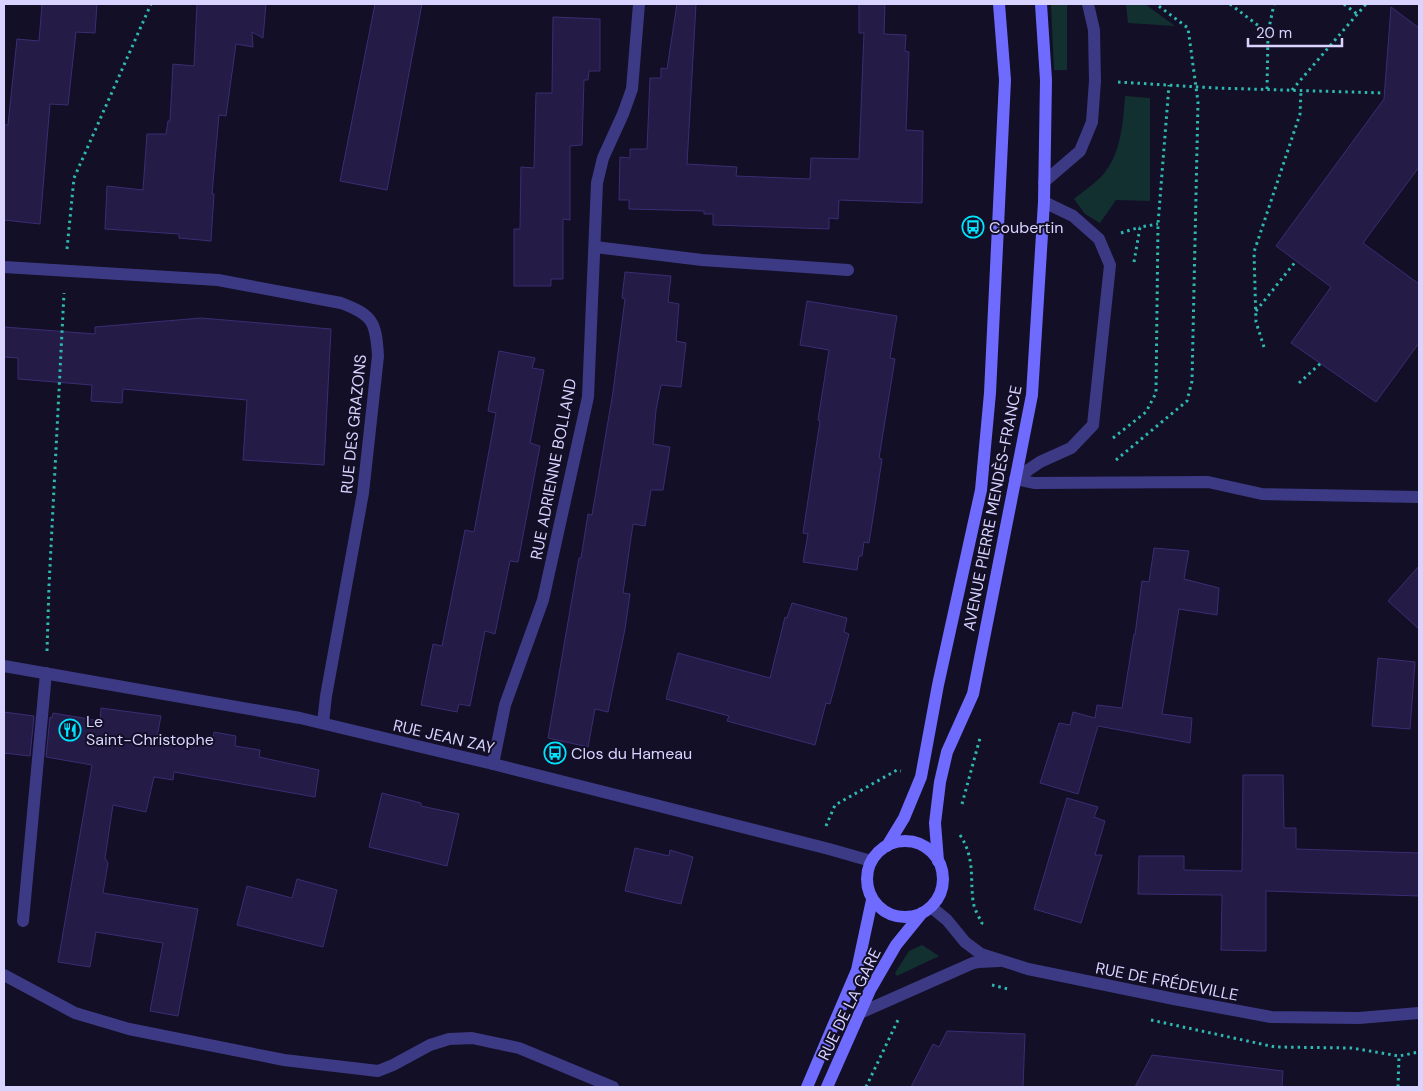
<svg xmlns="http://www.w3.org/2000/svg" width="1423" height="1091" viewBox="0 0 1423 1091" font-family="'DM Sans',sans-serif">
  <rect width="100%" height="100%" fill="#130f26"/>
  <g fill="#12302f">
    <polygon points="1051,4 1067,4 1067,70 1054,70"/>
    <polygon points="1126,4 1145,4 1175,26 1128,23"/>
    <path d="M1125 96 1150 98V201L1116 200 1100 223 1085 214 1074 199C1082 192 1093 185 1101 177 1121 156 1123 123 1125 96Z"/>
    <polygon points="922,945 939,956 897,976 895,973 909,951"/>
  </g>
  <g fill="#241b47" stroke="#3b2d73">
    <polygon points="42,4 97,4 95,33 76,32 68,105 50,104 40,224 4,220 4,125 8,125 17,39 39,41"/>
    <polygon points="197,4 266,4 263,38 252,32 253,47 236,44 226,116 219,115 212,194 214,194 211,241 179,238 179,234 105,229 107,186 143,190 147,134 166,134 168,121 170,121 173,64 194,66"/>
    <polygon points="375,4 422,4 387,190 340,181"/>
    <polygon points="677,4 696,4 687,164 737,167 736,176 810,179 811,158 859,159 864,33 859,33 859,4 885,4 884,34 906,35 905,51 909,52 906,130 923,131 922,203 839,200 838,219 829,218 829,229 713,225 713,214 704,214 704,211 629,209 629,200 619,200 620,157 630,158 630,149 647,149 650,78 661,78 661,68 667,69"/>
    <polygon points="1391,7 1419,28 1419,167 1363,243 1419,284 1419,343 1376,402 1291,343 1331,287 1276,246 1384,99"/>
    <polygon points="553,17 600,19 600,71 589,71 588,80 584,80 582,145 570,146 570,220 563,219 563,279 551,279 551,286 514,286 514,229 520,229 521,167 534,168 536,93 552,93"/>
    <polygon points="625,272 671,276 668,302 679,304 676,341 686,343 681,387 661,385 656,410 653,444 670,447 663,490 651,490 645,526 633,524 623,593 630,594 625,629 608,712 595,709 588,747 548,738 579,558 581,558 588,514 592,515 613,392 625,299 622,298"/>
    <polygon points="807,301 897,316 890,358 895,359 879,458 882,459 876,499 869,543 864,542 862,556 859,556 857,570 803,562 808,534 803,533 820,421 818,420 829,350 800,345"/>
    <polygon points="201,318 331,329 324,465 243,460 247,400 123,389 122,403 91,401 92,385 18,379 18,358 4,357 4,327 95,334 95,327"/>
    <polygon points="499,351 535,358 532,368 544,370 530,443 540,446 518,562 510,561 495,634 485,631 470,706 459,704 457,712 421,705 433,644 442,646 465,530 474,532 496,413 488,411"/>
    <polygon points="1154,548 1189,551 1184,579 1219,588 1217,615 1179,609 1162,714 1192,718 1190,743 1098,726 1078,794 1040,783 1059,723 1070,725 1073,712 1095,718 1097,705 1122,708 1134,634 1135,635 1142,581 1149,582"/>
    <polygon points="1419,566 1419,629 1388,601"/>
    <polygon points="792,603 847,618 844,632 849,634 830,704 826,703 815,745 727,721 729,716 666,699 678,653 770,678 785,617 787,618"/>
    <polygon points="1378,658 1415,662 1410,729 1372,726"/>
    <polygon points="101,708 161,716 157,737 211,747 214,732 236,736 235,746 260,750 259,757 319,770 315,797 174,772 173,780 154,777 146,812 113,805 105,858 108,863 103,893 198,909 178,1016 150,1011 163,943 96,932 90,967 58,962 92,765 46,757 50,717 52,718 53,713 100,721"/>
    <polygon points="4,712 34,716 30,756 4,753"/>
    <polygon points="1243,775 1283,775 1284,828 1296,828 1296,849 1419,853 1419,896 1266,891 1266,951 1221,950 1222,895 1138,894 1139,856 1184,856 1184,870 1242,871"/>
    <polygon points="382,793 421,803 421,806 459,814 447,866 369,847"/>
    <polygon points="1067,798 1098,807 1094,817 1105,821 1095,855 1102,855 1081,923 1034,909"/>
    <polygon points="635,848 669,856 670,850 693,857 681,904 625,891"/>
    <polygon points="297,879 337,890 323,947 237,925 247,886 292,898"/>
    <polygon points="947,1031 1025,1034 1023,1087 911,1087 933,1044 939,1047"/>
    <polygon points="1152,1055 1283,1071 1282,1087 1135,1087"/>
  </g>
  <g fill="none" stroke-linecap="round" stroke-linejoin="round">
    <g stroke="#2fb8b0" stroke-width="3" stroke-dasharray="2.5 4" stroke-linecap="butt">
      <polyline points="1230,4 1268,33"/>
      <polyline points="1344,4 1357,14"/>
      <polyline points="1118,82 1215,88 1384,93"/>
      <polyline points="1267,89 1268,33 1274,4"/>
      <polyline points="1292,90 1366,4"/>
      <polyline points="1121,233 1140,227"/>
      <polyline points="67,249 74,178 151,4"/>
      <polyline points="1134,262 1140,227 1158,224"/>
      <polyline points="1256,311 1296,261"/>
      <polyline points="1264,347 1256,322 1254,252 1300,114 1301,91"/>
      <polyline points="1299,383 1321,363"/>
      <polyline points="1113,438 1146,412 1156,393 1158,224 1169,85"/>
      <polyline points="1116,460 1187,401 1192,381 1198,102 1188,28 1156,4"/>
      <polyline points="47,651 49,586 64,293"/>
      <polyline points="962,804 980,738"/>
      <polyline points="826,826 835,805 897,770 901,771"/>
      <path d="M960 835C975 858 970 876 973 901 974 909 979 917 982 923L980 926"/>
      <polyline points="992,985 1008,989"/>
      <polyline points="1151,1020 1275,1047 1352,1048 1399,1056 1419,1052"/>
      <polyline points="866,1087 898,1020"/>
      <polyline points="1398,1087 1399,1056"/>
    </g>
    <g stroke="#3d3a85" stroke-width="12">
      <polyline points="1044,182 1080,151 1092,122 1095,81 1094,30 1088,4"/>
      <polyline points="1015,479 1034,483 1208,482 1262,494 1419,497"/>
      <polyline points="1015,479 1040,462 1071,448 1093,425 1110,265 1099,239 1073,216 1044,202"/>
      <polyline points="23,921 46,673"/>
      <polyline points="4,975 75,1013 129,1029 284,1060 378,1071 393,1065 430,1045 449,1039 472,1038 519,1048 613,1087"/>
      <polyline points="860,1013 973,963 978,962 999,961"/>
    </g>
    <g stroke="#3d3a85" stroke-width="12">
      <polyline points="595,247 702,260 848,270"/>
      <path d="M4 267 218 280 341 303C373 315 376 322 378 356L363 493 326 696 323 723"/>
      <polyline points="4,666 300,718 493,764 829,849 871,861"/>
      <polyline points="493,764 505,705 543,600 588,397 597,183 603,158 623,114 632,89 639,4"/>
      <polyline points="931,907 947,920 965,942 981,954 1028,969 1174,999 1271,1017 1359,1018 1419,1013"/>
    </g>
    <g stroke="#6f6bff" stroke-width="12">
      <circle cx="905" cy="879" r="38"/>
      <polyline points="887,846 904,818 921,777 938,685 981,490 990,393 1005,80 999,4"/>
      <polyline points="938,861 935,823 940,782 947,752 973,694 1032,395 1044,202 1046,80 1041,4"/>
      <polyline points="807,1087 857,970 872,900"/>
      <polyline points="827,1087 870,990 896,945 922,913"/>
    </g>
  </g>
  <defs>
    <g id="bus-ring" transform="scale(1.125)"><circle r="9.5" fill="#130f26" stroke="#00e5ff" stroke-width="1.5"/><path d="M-5-6H5V4H4V6H2V4H-2V6H-4V4H-5ZM-3.5-4V0h7V-4ZM-3.5 1.2v1.5H-2V1.2ZM2 1.2v1.5H3.5V1.2Z" fill="#00e5ff"/></g>
    <g id="restaurant-ring" transform="scale(1.125)"><circle r="9.5" fill="#130f26" stroke="#00e5ff" stroke-width="1.5"/><path d="M-5-6h1v4h1v-4h1v4h1v-4h1v5L-1.5 .5V6h-2V.5L-5-1ZM5-6V6H3V1.5H1.5Q1.5-4 5-6Z" fill="#00e5ff"/></g>
  </defs>
  <g fill-rule="evenodd">
    <use href="#bus-ring" x="973" y="227"/>
    <use href="#restaurant-ring" x="70" y="730"/>
    <use href="#bus-ring" x="555" y="753"/>
  </g>
  <g text-anchor="middle" stroke-width="4" stroke-linejoin="round" paint-order="stroke">
    <g font-size="16" fill="#d9d4ff" stroke="#130f26" text-anchor="start">
      <text x="989" y="233">Coubertin</text>
      <text x="86" y="727">Le<tspan x="86" dy="18">Saint-Christophe</tspan></text>
      <text x="571" y="759">Clos du Hameau</text>
    </g>
    <g font-size="16" fill="#d9d4ff" stroke="#130f26">
      <text transform="translate(353 424) rotate(-84)" y="6">RUE DES GRAZONS</text>
      <text transform="translate(553 469) rotate(-79)" y="6">RUE ADRIENNE BOLLAND</text>
      <text transform="translate(992 508) rotate(-79)" y="6">AVENUE PIERRE MENDÈS-FRANCE</text>
      <text transform="translate(444 736) rotate(13)" y="6">RUE JEAN ZAY</text>
      <text transform="translate(1167 981) rotate(11)" y="6">RUE DE FRÉDEVILLE</text>
      <text transform="translate(849 1004) rotate(-64)" y="6">RUE DE LA GARE</text>
    </g>
  </g>
  <rect width="1423" height="1091" fill="none" stroke="#d9d4ff" stroke-width="10"/>
  <path d="M1248 38v8h94v-8" fill="none" stroke="#d9d4ff" stroke-width="2.5"/>
  <text x="1256" y="38" font-size="15" fill="#d9d4ff" stroke="#130f26" stroke-width="4" paint-order="stroke">20 m</text>
</svg>
